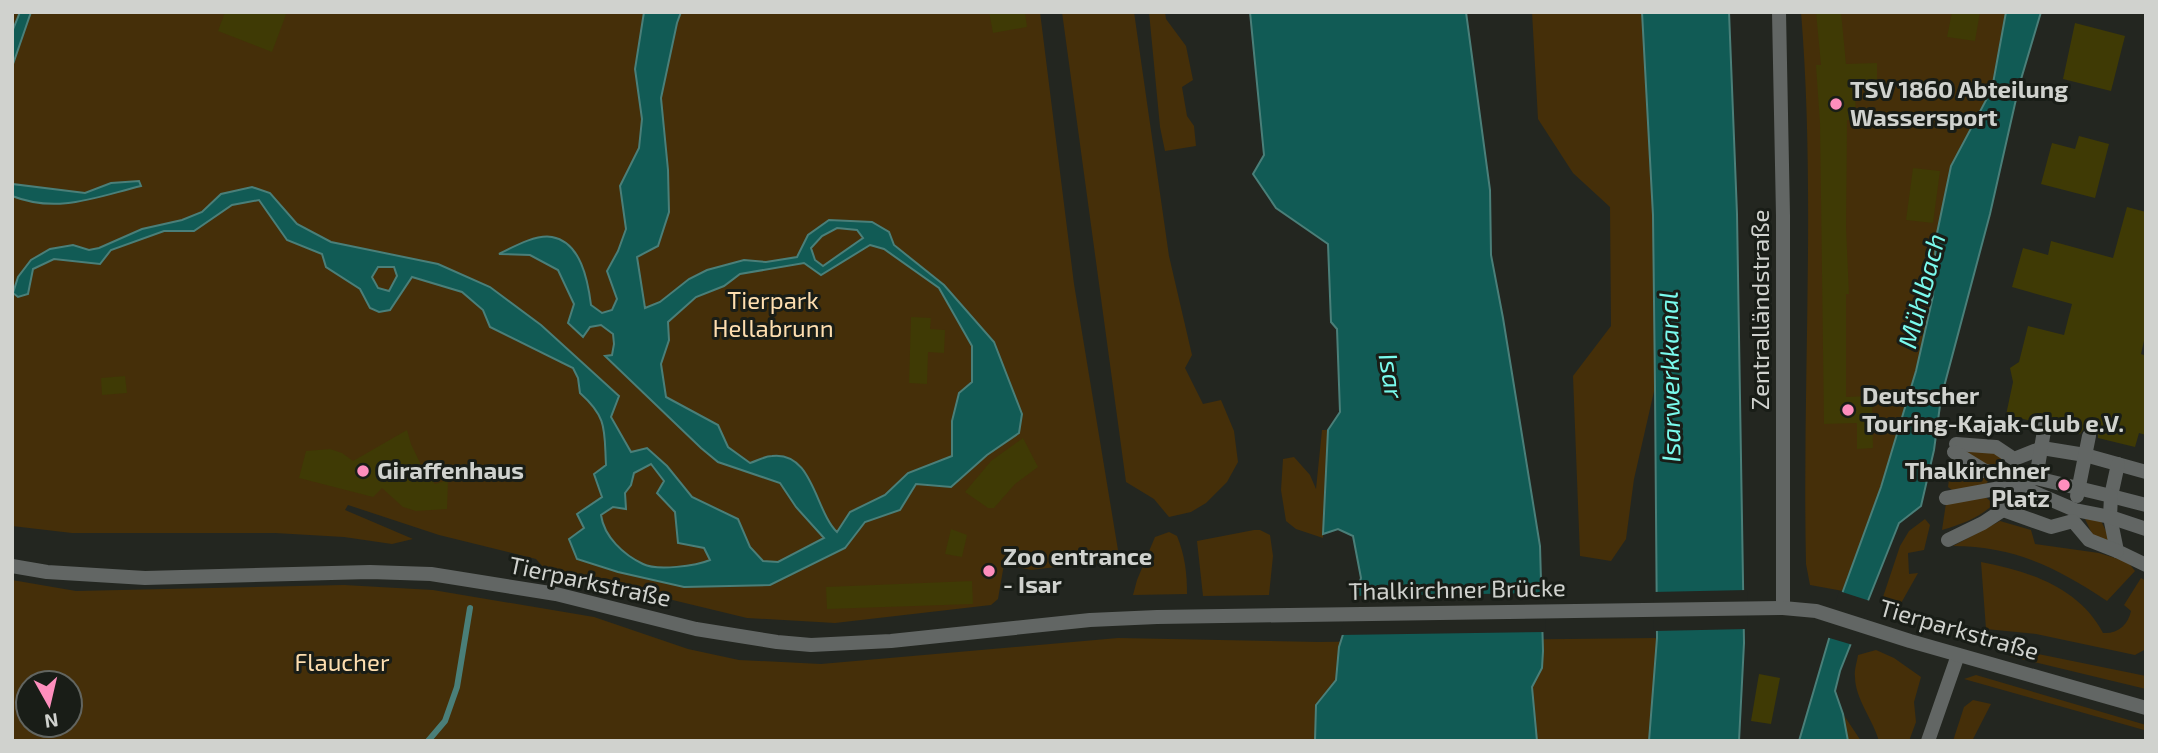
<svg xmlns="http://www.w3.org/2000/svg" width="2158" height="753" viewBox="0 0 2158 753" font-family="'Exo 2',sans-serif">
  <rect width="100%" height="100%" fill="#232620"/>
  <g fill="#452f09" fill-rule="evenodd">
    <polygon points="12,12 1040,12 1074,284 1118,550 1113,563 1096,564 1086,554 1078,556 1073,565 1031,570 1004,564 998,599 991,605 835,623 747,618 656,596 550,575 536,559 439,535 348,505 345,510 413,539 392,544 344,537 275,533 72,533 12,526"/>
    <polygon points="1062,12 1134,12 1169,256 1192,355 1185,368 1203,404 1221,400 1234,431 1238,462 1227,482 1206,503 1191,512 1169,517 1154,499 1126,482"/>
    <polygon points="1149,12 1165,12 1166,19 1186,46 1193,80 1182,87 1187,116 1194,126 1196,146 1165,151 1160,127"/>
    <polygon points="1532,12 1642,12 1653,215 1655,387 1634,479 1626,539 1611,561 1580,556 1573,376 1611,326 1610,207 1573,173 1538,119"/>
    <path d="M1801 12H2006L1992 89 1951 166 1936 238 1933 296 1916 371 1881 487 1843 591 1810 585 1806 564C1802 381 1816 196 1801 12Z"/>
    <polygon points="1322,430 1328,430 1323,538 1296,529 1286,521 1281,490 1283,459 1294,457 1310,475 1316,489"/>
    <polygon points="1967,448 1996,452 2004,460 2003,463 1985,468 1965,456"/>
    <polygon points="1952,458 1987,475 1989,480 1986,484 1957,494 1948,487"/>
    <path d="M1984 496 1994 504C1978 518 1963 524 1942 530L1946 503Z"/>
    <polygon points="2088,516 2101,521 2110,539 2104,542 2095,540 2085,519"/>
    <polygon points="1925,519 1930,525 1924,550 1908,553 1909,574 1918,573 1900,605 1882,600 1900,546 1909,531"/>
    <path d="M2000 521 2031 530 2035 544 2099 553 2128 562 2135 571 2107 601C2058 568 2014 546 1953 546Z"/>
    <polygon points="1254,530 1260,530 1270,535 1273,556 1269,595 1203,596 1197,541"/>
    <path d="M1169 532 1177 536C1185 556 1187 573 1187 594L1133 595 1137 580 1155 537Z"/>
    <path d="M1981 562C2028 571 2079 587 2103 633 2118 634 2128 625 2131 611L2124 605 2141 578 2146 581V649L2135 655 2036 634 1986 629Z"/>
    <path d="M12 580 76 591 344 585 433 590 594 617 688 649 739 660 821 664 1118 638 1318 642 1657 638 1649 741H12ZM28 683H70V725H28Z"/>
    <path d="M1876 650 1894 658 1921 677 1914 702 1916 722 1909 741H1879C1873 720 1855 698 1855 677 1854 670 1857 662 1858 655Z"/>
    <polygon points="2024,651 2146,676 2146,689 2009,656"/>
    <polygon points="1976,675 2146,725 2144,730 1964,679"/>
    <polygon points="1973,700 1991,704 1972,741 1953,741 1964,707"/>
    <polygon points="1843,714 1861,741 1848,741"/>
  </g>
  <g fill="#115b55" stroke="#4a7f79" stroke-width="2" fill-rule="evenodd">
    <polygon points="20,12 31,12 12,67 12,32"/>
    <path d="M644 12H681L677 23 661 98 668 170 669 212 658 246 637 257 645 308 660 302 689 279 707 270 744 260 766 262 797 257 808 235 829 220 872 222 889 232 894 245 944 285 994 342 1022 414 1019 433 987 455 951 487 916 484 900 510 865 522 845 548 770 585 684 587 618 572 577 559 569 539 584 528 577 514 602 497 594 474 606 465C604 430 608 418 580 393L578 378 573 368 490 327 483 310 462 292 412 277 390 310 379 312 370 308 360 289 326 267 322 254 287 240 259 200 232 205 194 231H164L111 250 100 264 54 259 33 269 28 294 18 297 13 293 18 277 31 260 50 249 73 245 89 250 99 248 142 229 182 220 202 212 221 194 252 187 270 193 297 224 331 242 438 264 490 287 541 325 619 396 611 417 631 452 647 448 667 466 692 497 738 519 750 547 763 561 778 562 824 538 796 507 780 483 718 462 701 448 605 356 612 355 614 344 613 334 601 325 590 327 583 337 568 323 574 304 558 270 530 255 499 254C513 247 536 234 552 237 581 242 588 281 591 305L602 313 612 310 617 299 607 271 618 251 626 229 620 186 639 148 642 119 635 69ZM837 228 857 230 863 238 823 266 815 260 811 248 822 236ZM870 245 884 249 939 288 972 346V382L959 393 952 421V456L908 473 885 495 850 512 837 532C815 511 813 451 772 456 765 456 757 461 750 463L728 447 718 425 666 397 661 364 669 340 668 322 696 297 724 286 740 274 804 263 821 275ZM378 267H394L397 276 389 291 378 288 372 277ZM651 464 664 481 657 493 675 512 678 543 704 548 710 560C696 566 657 571 643 564 624 555 604 537 601 515L613 507 626 509 625 493 631 485 634 473Z"/>
    <polygon points="1250,12 1466,12 1490,190 1491,255 1503,318 1540,546 1543,651 1542,668 1532,687 1537,741 1315,741 1316,705 1336,680 1339,647 1361,578 1353,536 1338,529 1323,534 1328,430 1340,412 1337,329 1331,322 1328,244 1276,208 1253,174 1264,155"/>
    <polygon points="1642,12 1729,12 1737,214 1744,643 1739,741 1649,741 1657,638 1655,387 1653,215"/>
    <polygon points="2006,12 2041,12 2019,86 1990,214 1941,398 1934,450 1921,506 1899,523 1840,671 1835,691 1843,714 1848,741 1799,741 1843,591 1881,487 1916,371 1933,296 1936,238 1951,166 1992,89"/>
    <path d="M139 181 141 186C96 197 58 214 12 196V184L85 193 111 183Z"/>
  </g>
  <g fill="#232620">
    <polygon points="1747,590 1748,629 1654,631 1653,592"/>
    <polygon points="1839,591 1870,601 1853,645 1826,637"/>
    <polygon points="1545,593 1546,632 1339,635 1352,596"/>
  </g>
  <g fill="none" stroke-linecap="round" stroke-linejoin="round">
    <polyline stroke="#4a7f79" stroke-width="6" points="428,741 445,721 457,687 470,608"/>
  </g>
  <g fill="#3f3a05">
    <polygon points="225,12 287,12 272,52 218,31"/>
    <polygon points="989,12 1025,12 1027,27 993,33"/>
    <polygon points="1816,12 1841,12 1846,64 1877,63 1877,88 1855,88 1856,120 1847,120 1846,228 1849,294 1846,294 1846,397 1872,396 1873,448 1857,449 1857,423 1824,424 1820,123 1816,65 1821,65"/>
    <polygon points="1952,12 1980,12 1975,41 1947,37"/>
    <polygon points="2075,23 2125,36 2111,91 2063,79"/>
    <polygon points="2079,136 2109,144 2095,198 2041,184 2052,143 2075,149"/>
    <polygon points="1913,168 1940,171 1933,223 1906,220"/>
    <polygon points="2127,207 2146,212 2146,332 2141,354 2146,356 2146,435 2139,433 2135,447 2098,438 2098,432 2092,427 2085,427 2080,434 2054,427 2054,421 2047,416 2041,416 2036,422 2006,415 2013,382 2010,368 2019,362 2028,326 2064,335 2072,304 2012,287 2023,248 2048,255 2051,241 2113,258"/>
    <polygon points="911,317 931,318 930,329 945,330 944,353 928,352 927,384 909,383"/>
    <polygon points="125,376 127,393 102,395 101,378"/>
    <polygon points="407,430 411,444 421,465 435,484 448,480 447,509 416,511 403,507 382,488 373,497 299,478 306,451 330,449 342,453 353,461"/>
    <polygon points="1023,438 1038,467 1015,484 994,508 988,508 965,492 991,461"/>
    <polygon points="951,529 967,535 962,557 945,554"/>
    <polygon points="972,581 973,604 827,609 826,587"/>
    <polygon points="1759,674 1780,678 1771,724 1751,721"/>
  </g>
  <g fill="none" stroke-linecap="round" stroke-linejoin="round">
    <g stroke="#626664" stroke-width="14">
      <polyline points="1956,444 1996,447 2014,459 2042,448 2085,455 2146,472"/>
      <polyline points="2118,464 2111,496 2146,505"/>
      <polyline points="2036,478 2111,496 2110,517 2117,551 2146,565"/>
      <polyline points="2014,484 2075,510 2110,517 2146,529"/>
      <polyline points="2077,496 2089,436"/>
      <polyline points="1946,498 2006,487 1996,472 1985,471 1954,452"/>
      <polyline points="2003,510 2051,527 2073,521 2089,540 2117,551"/>
      <polyline points="1948,540 1983,523 2003,510 2006,487 2036,478 2045,425"/>
    </g>
    <g stroke="#626664" stroke-width="14">
      <polyline points="1779,12 1783,216 1783,608"/>
      <polyline points="1928,741 1958,655"/>
    </g>
    <polyline stroke="#626664" stroke-width="14" points="12,566 47,572 145,578 370,572 431,574 556,594 696,629 777,642 811,645 891,641 1090,620 1157,617 1783,608 1816,611 1910,641 2146,708"/>
  </g>
  <g fill="#fe8ebd" stroke="#191d17" stroke-width="2.5">
    <circle cx="1836" cy="104" r="7"/>
    <circle cx="1848" cy="410" r="7"/>
    <circle cx="363" cy="471" r="7"/>
    <circle cx="2064" cy="485" r="7"/>
    <circle cx="989" cy="571" r="7"/>
  </g>
  <g text-anchor="middle" stroke-width="6" stroke-linejoin="round" paint-order="stroke">
    <g font-size="24" font-weight="bold" fill="#d0d2ce" stroke="#191d17" text-anchor="start">
      <text x="1850" y="98">TSV 1860 Abteilung<tspan x="1850" dy="28">Wassersport</tspan></text>
      <text x="1862" y="404">Deutscher<tspan x="1862" dy="28">Touring-Kajak-Club e.V.</tspan></text>
      <text x="377" y="479">Giraffenhaus</text>
      <text x="2050" y="479" text-anchor="end">Thalkirchner<tspan x="2050" dy="28">Platz</tspan></text>
      <text x="1003" y="565">Zoo entrance<tspan x="1003" dy="28">- Isar</tspan></text>
    </g>
    <g font-size="24" fill="#fedeaf" stroke="#191d17">
      <text x="773" y="309">Tierpark<tspan x="773" dy="28">Hellabrunn</tspan></text>
      <text x="342" y="671">Flaucher</text>
    </g>
    <g font-size="24" fill="#d0d2ce" stroke="#191d17">
      <text transform="translate(1761 310) rotate(-90)" y="8">Zentralländstraße</text>
      <text transform="translate(590 582) rotate(12)" y="8">Tierparkstraße</text>
      <text transform="translate(1457 590) rotate(-1)" y="8">Thalkirchner Brücke</text>
      <text transform="translate(1959 630) rotate(16)" y="8">Tierparkstraße</text>
    </g>
    <g font-size="26" font-style="italic" fill="#7afaed" stroke="#191d17">
      <text transform="translate(1922 291) rotate(-75)" y="9">Mühlbach</text>
      <text transform="translate(1391 376) rotate(81)" y="9">Isar</text>
      <text transform="translate(1670 377) rotate(-91)" y="9">Isarwerkkanal</text>
    </g>
  </g>
  <rect width="2158" height="753" fill="none" stroke="#d0d2ce" stroke-width="28"/>
  <g transform="translate(49 704) rotate(172)"><circle r="33" fill="#191d17" stroke="#626560" stroke-width="2"/>
  <path d="M0-5L12 26L0 18L-12 26Z" fill="#fe8ebd"/>
  <text y="-10" font-size="19" font-weight="bold" text-anchor="middle" fill="#d0d2ce">N</text>
  </g>
</svg>
